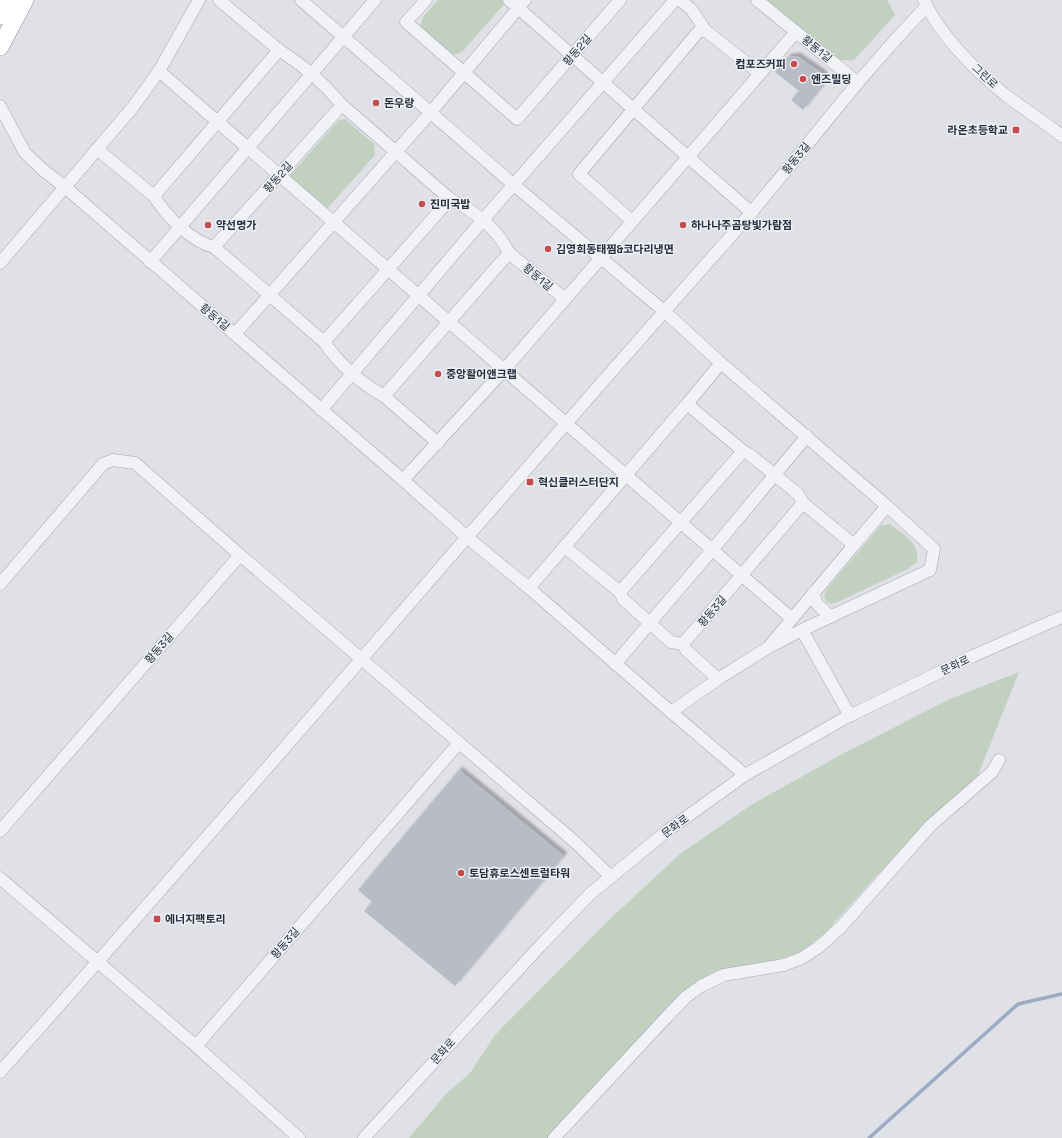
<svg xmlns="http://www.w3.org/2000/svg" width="1062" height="1138" viewBox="0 0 1062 1138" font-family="'Space Grotesk','Noto Sans KR',sans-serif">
  <defs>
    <filter id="shadow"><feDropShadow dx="3.5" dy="-3.5" stdDeviation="1" flood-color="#0004"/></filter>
  </defs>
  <rect width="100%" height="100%" fill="#dfe1e7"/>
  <g fill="#c2d0c0">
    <polygon points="438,0 508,0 462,52 454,55 420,26 423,17"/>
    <polygon points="767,0 887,0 895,15 854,60 838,60"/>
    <polygon points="345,119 374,144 375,155 319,218 281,185 339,120"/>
    <path d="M890 524C904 536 920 542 917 562L908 569 840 601 832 604 826 602 824 597 826 590 880 526Z"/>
    <polygon points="1019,672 978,775 877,875 826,932 801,952 768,963 718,970 693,984 644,1033 549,1138 409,1138 446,1094 470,1073 495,1035 610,919 680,854 751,805 846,752 950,699"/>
  </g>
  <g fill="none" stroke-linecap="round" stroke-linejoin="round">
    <polyline stroke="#9caac4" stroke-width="3.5" points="869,1138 1018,1004 1062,994"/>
  </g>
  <g fill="#b9bcc6" filter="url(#shadow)">
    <polygon points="797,56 823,74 825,83 803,110 791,100 799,91 775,72 788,57"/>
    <polygon points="459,770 564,856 455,986 364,911 372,902 358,890"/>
  </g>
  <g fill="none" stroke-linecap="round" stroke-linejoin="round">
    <g stroke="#a5a7b1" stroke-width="13">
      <g id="minor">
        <polyline points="199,0 159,71 133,107 65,187 403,480 468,538 529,588 687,404 743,451 620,592"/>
        <polyline points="301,0 514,185 664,311 721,363 887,506 934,549 930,570 802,630 769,647 718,679"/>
        <polyline points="426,0 406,22 517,119 620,0"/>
        <polyline points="509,0 752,213"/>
        <polyline points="680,0 692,10 705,30"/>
        <polyline points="757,0 857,82"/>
        <path d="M924 0C939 34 974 69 1003 93 1022 108 1043 121 1062 136"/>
        <path d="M279 50C303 65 324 83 342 105"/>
        <polyline points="159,71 791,618"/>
        <polygon points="342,105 450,199 324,342 214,247"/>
        <polyline points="0,106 25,153 43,170 65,187 0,263"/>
        <polyline points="97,149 154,196 279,50 219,0"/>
        <path d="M154 196C166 216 192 242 214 247"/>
        <path d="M450 199C473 210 498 229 509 253"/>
        <polyline points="632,221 579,174 698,32 705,30 759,73"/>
        <polyline points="150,262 375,0"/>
        <polyline points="235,334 431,112 525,0"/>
        <path d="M324 342C339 364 361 383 384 396"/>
        <polyline points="687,404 721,363"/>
        <polyline points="321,410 482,221 675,0"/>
        <polyline points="438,443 384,396 509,253 565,299"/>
        <polyline points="743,451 749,454 798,494 803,503"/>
        <polyline points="403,480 504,370 796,32"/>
        <polyline points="854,545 887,506"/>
        <polyline points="566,548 620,592 623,599 671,642 683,644"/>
        <polyline points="0,584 103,464 113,460 135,463 240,555 575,842 611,877"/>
        <polyline points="529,588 671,712 718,679 686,650 683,644 803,503 854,545 771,644"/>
        <polyline points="813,593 817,604 831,617"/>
        <polyline points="802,630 850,716"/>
        <polyline points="615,664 712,550 807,436"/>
        <polyline points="671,712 745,775"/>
        <polyline points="0,831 240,555"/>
        <polyline points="0,878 196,1046 299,1138"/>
        <polyline points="196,1046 459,743"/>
        <path d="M0 1072C244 799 480 518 724 244 793 166 854 81 927 6"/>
        <polyline points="364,1138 540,946 590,894 667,831 745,775 845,718 973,656 1062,617"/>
        <polyline points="554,1138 661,1023 686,997 701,986 724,975 784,965 802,958 819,947 841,927 930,826 992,772 999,760"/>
      </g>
    </g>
    <g stroke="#878d9c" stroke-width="18">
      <g id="highway">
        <polyline points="0,16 9,0"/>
        <polyline points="0,47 25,0"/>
      </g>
    </g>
    <use href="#minor" stroke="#f1f2f6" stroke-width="12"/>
    <use href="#highway" stroke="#fff" stroke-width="17"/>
  </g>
  <g fill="#c34c4d" stroke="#eef0f5" stroke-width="1.5">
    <circle cx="794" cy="64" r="4"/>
    <circle cx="803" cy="79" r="4"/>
    <circle cx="376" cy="103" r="4"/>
    <rect x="1012" y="126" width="8" height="8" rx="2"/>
    <circle cx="422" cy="204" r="4"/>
    <circle cx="208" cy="225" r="4"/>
    <circle cx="683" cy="225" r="4"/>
    <circle cx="548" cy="249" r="4"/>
    <circle cx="438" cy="374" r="4"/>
    <rect x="526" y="478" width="8" height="8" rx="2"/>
    <circle cx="461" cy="873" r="4"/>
    <rect x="153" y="915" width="8" height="8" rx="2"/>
  </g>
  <g text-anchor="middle" stroke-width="3" stroke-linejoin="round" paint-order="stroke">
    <g font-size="11" fill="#292d3d" stroke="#eef0f5">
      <text transform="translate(817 49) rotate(39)" y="4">황동1길</text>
      <text transform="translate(577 50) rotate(-49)" y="4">황동2길</text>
      <text transform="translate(985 76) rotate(43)" y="4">그린로</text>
      <text transform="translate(796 158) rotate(-51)" y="4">황동3길</text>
      <text transform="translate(278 177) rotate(-48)" y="4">황동2길</text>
      <text transform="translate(538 277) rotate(40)" y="4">황동1길</text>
      <text transform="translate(215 317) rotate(40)" y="4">황동1길</text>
      <text transform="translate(712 611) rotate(-49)" y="4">황동3길</text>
      <text transform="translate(159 648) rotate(-49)" y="4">황동3길</text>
      <text transform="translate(955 665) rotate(-26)" y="4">문화로</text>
      <text transform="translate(675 826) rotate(-37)" y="4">문화로</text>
      <text transform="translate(285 943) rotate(-49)" y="4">황동3길</text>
      <text transform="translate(443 1051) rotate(-48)" y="4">문화로</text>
    </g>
    <g font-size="11" font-weight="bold" fill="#292d3d" stroke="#eef0f5" text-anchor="start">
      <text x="786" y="68" text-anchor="end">컴포즈커피</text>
      <text x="811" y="83">엔즈빌딩</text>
      <text x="384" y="107">돈우랑</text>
      <text x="1008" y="134" text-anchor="end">라온초등학교</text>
      <text x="430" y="208">진미국밥</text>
      <text x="216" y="229">약선명가</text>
      <text x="691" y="229">하나나주곰탕빛가람점</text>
      <text x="556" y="253">김영희동태찜&amp;코다리냉면</text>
      <text x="446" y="378">중앙활어앤크랩</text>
      <text x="538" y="486">혁신클러스터단지</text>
      <text x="469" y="877">토담휴로스센트럴타워</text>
      <text x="165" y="923">에너지팩토리</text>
    </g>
  </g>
</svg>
